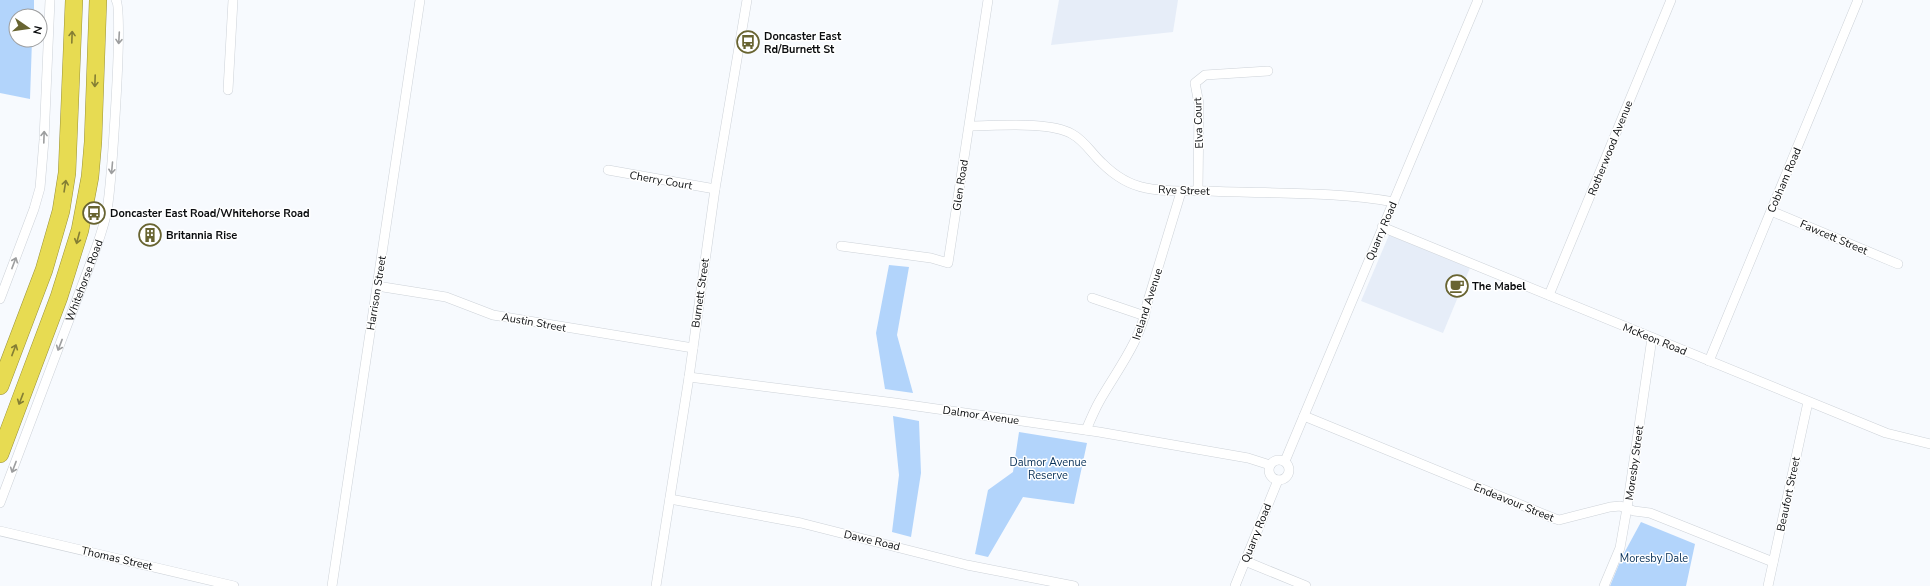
<svg xmlns="http://www.w3.org/2000/svg" width="1930" height="586" viewBox="0 0 1930 586" font-family="'Nunito Sans',sans-serif">
  <rect width="100%" height="100%" fill="#f7fafe"/>
  <g fill="#e6edf8">
    <polygon points="1059,0 1178,0 1173,32 1051,45"/>
    <polygon points="1389,235 1470,268 1443,333 1361,301"/>
  </g>
  <g fill="#b2d4fb">
    <polygon points="0,0 34,0 34,16 16,16 16,40 32,40 30,99 0,93"/>
    <polygon points="889,265 909,267 897,335 913,393 885,389 876,333"/>
    <polygon points="893,416 919,421 921,473 911,537 892,532 899,475"/>
    <polygon points="1019,432 1087,443 1074,504 1023,497 988,557 975,554 988,490 1013,472"/>
    <polygon points="1641,522 1695,544 1686,586 1610,586 1622,557"/>
  </g>
  <g fill="none" stroke-linecap="round" stroke-linejoin="round">
    <g stroke="#cdd2d8" stroke-width="10">
      <g id="street">
        <polyline points="228,90 233,0"/>
        <path d="M970 126C996 126 1049 121 1072 134 1085 141 1091 153 1102 163 1114 175 1130 185 1146 188 1168 193 1188 190 1209 191 1270 194 1334 191 1394 202"/>
        <polyline points="608,170 715,189"/>
        <polyline points="1198,191 1199,104 1195,83 1205,75 1268,71"/>
        <polyline points="1771,211 1898,264"/>
        <polyline points="1382,227 1886,433 1930,444"/>
        <polyline points="841,246 931,258 948,263 988,0"/>
        <polyline points="377,286 446,297 493,315 693,348"/>
        <polyline points="1549,295 1671,0"/>
        <polyline points="1092,298 1145,316"/>
        <polyline points="0,299 34,209 40,188 44,140 50,0"/>
        <polyline points="1709,361 1858,0"/>
        <polyline points="689,377 895,403 1099,432 1248,458 1270,465"/>
        <polyline points="1304,416 1553,518 1559,520 1610,507 1620,506 1634,511 1650,513 1773,562"/>
        <path d="M1086 430C1090 421 1094 411 1099 402 1117 370 1141 341 1147 304L1181 192"/>
        <circle cx="1279" cy="470" r="10"/>
        <polyline points="1285,461 1478,0"/>
        <polyline points="670,499 801,523 967,565 1074,586"/>
        <path id="s1" d="M0 503 92 259C98 243 104 227 107 210 111 187 124 10 116 0"/>
        <polyline points="0,531 234,586"/>
        <polyline points="1245,561 1306,586"/>
        <polyline points="332,586 420,0"/>
        <polyline points="656,586 689,377 715,189 747,0"/>
        <polyline points="1235,586 1278,480"/>
        <polyline points="1604,586 1620,548 1627,508 1652,338"/>
        <polyline points="1768,586 1808,402"/>
      </g>
    </g>
    <g stroke="#9a933b" stroke-width="18">
      <g id="highway">
        <polyline points="0,386 44,270 61,211 67,173 74,0"/>
        <polyline points="0,454 59,297 80,230 90,177 93,142 98,0"/>
      </g>
    </g>
    <use href="#street" stroke="#fff" stroke-width="9"/>
    <use href="#highway" stroke="#e7db52" stroke-width="17"/>
  </g>
  <defs><path id="oneway-shaft" d="M-6 0H5M1.5-3L5.5 0L1.5 3" fill="none" stroke-width="1.6" stroke-linecap="round" stroke-linejoin="round"/></defs>
  <g stroke="#847e34">
    <use href="#oneway-shaft" transform="translate(72 37) rotate(-88)"/>
    <use href="#oneway-shaft" transform="translate(95 81) rotate(92)"/>
    <use href="#oneway-shaft" transform="translate(65 186) rotate(-81)"/>
    <use href="#oneway-shaft" transform="translate(78 238) rotate(105)"/>
    <use href="#oneway-shaft" transform="translate(14 350) rotate(-69)"/>
    <use href="#oneway-shaft" transform="translate(21 399) rotate(111)"/>
  </g>
  <g stroke="#9d9e9f">
    <use href="#oneway-shaft" transform="translate(119 38) rotate(93)"/>
    <use href="#oneway-shaft" transform="translate(44 137) rotate(-88)"/>
    <use href="#oneway-shaft" transform="translate(112 168) rotate(95)"/>
    <use href="#oneway-shaft" transform="translate(14 263) rotate(-69)"/>
    <use href="#oneway-shaft" transform="translate(60 345) rotate(111)"/>
    <use href="#oneway-shaft" transform="translate(14 467) rotate(111)"/>
  </g>
  <defs>
    <g id="bus-ring" transform="scale(1.15)"><circle r="9.5" fill="#fff" stroke="#686431" stroke-width="1.5"/><path d="M-5-6H5V4H4V6H2V4H-2V6H-4V4H-5ZM-3.5-4V0h7V-4ZM-3.5 1.2v1.5H-2V1.2ZM2 1.2v1.5H3.5V1.2Z" fill="#686431"/></g>
    <g id="building-ring" transform="scale(1.15)"><circle r="9.5" fill="#fff" stroke="#686431" stroke-width="1.5"/><path d="M-4-6H4V6H1V3H-1V6H-4ZM-2.5-4.3h1.7v1.8h-1.7ZM.8-4.3h1.7v1.8H.8ZM-2.5-1h1.7V.8h-1.7ZM.8-1h1.7V.8H.8Z" fill="#686431"/></g>
    <g id="cafe-ring" transform="scale(1.15)"><circle r="9.5" fill="#fff" stroke="#686431" stroke-width="1.5"/><path d="M-5.5-4.5H6V0H3Q3 3.5 0 3.5H-2.5Q-5.5 3.5-5.5 0ZM3-3.2v2h1.7v-2ZM-6 4.5H4V6H-6Z" fill="#686431"/></g>
  </defs>
  <g fill-rule="evenodd">
    <use href="#bus-ring" x="748" y="42"/>
    <use href="#bus-ring" x="94" y="213"/>
    <use href="#building-ring" x="150" y="235"/>
    <use href="#cafe-ring" x="1457" y="286"/>
  </g>
  <g text-anchor="middle" stroke-width="3" stroke-linejoin="round" paint-order="stroke">
    <g font-size="11" font-weight="bold" fill="#0b0d0f" stroke="#fff" text-anchor="start">
      <text x="764" y="40">Doncaster East<tspan x="764" dy="13">Rd/Burnett St</tspan></text>
      <text x="110" y="217">Doncaster East Road/Whitehorse Road</text>
      <text x="166" y="239">Britannia Rise</text>
      <text x="1472" y="290">The Mabel</text>
    </g>
    <g font-size="11" fill="#0b0d0f" stroke="#fff">
      <text transform="translate(1198 123) rotate(-92)" y="4">Elva Court</text>
      <text transform="translate(1610 148) rotate(-68)" y="4">Rotherwood Avenue</text>
      <text transform="translate(661 180) rotate(10)" y="4">Cherry Court</text>
      <text transform="translate(1784 180) rotate(-67)" y="4">Cobham Road</text>
      <text transform="translate(960 185) rotate(-81)" y="4">Glen Road</text>
      <text transform="translate(1184 190) rotate(2)" y="4">Rye Street</text>
      <text transform="translate(1381 231) rotate(-67)" y="4">Quarry Road</text>
      <text transform="translate(1834 237) rotate(23)" y="4">Fawcett Street</text>
      <text dy="4" stroke="none"><textPath href="#s1" startOffset="238">Whitehorse Road</textPath></text>
      <text transform="translate(376 293) rotate(-81)" y="4">Harrison Street</text>
      <text transform="translate(700 293) rotate(-82)" y="4">Burnett Street</text>
      <text transform="translate(1147 304) rotate(-72)" y="4">Ireland Avenue</text>
      <text transform="translate(534 322) rotate(10)" y="4">Austin Street</text>
      <text transform="translate(1655 339) rotate(22)" y="4">McKeon Road</text>
      <text transform="translate(981 415) rotate(8)" y="4">Dalmor Avenue</text>
      <text transform="translate(1634 463) rotate(-82)" y="4">Moresby Street</text>
      <text transform="translate(1788 494) rotate(-78)" y="4">Beaufort Street</text>
      <text transform="translate(1514 502) rotate(22)" y="4">Endeavour Street</text>
      <text transform="translate(1256 533) rotate(-68)" y="4">Quarry Road</text>
      <text transform="translate(872 540) rotate(13)" y="4">Dawe Road</text>
      <text transform="translate(117 558) rotate(13)" y="4">Thomas Street</text>
    </g>
    <g font-size="11" fill="#062f57" stroke="#fff">
      <text x="1048" y="466">Dalmor Avenue<tspan x="1048" dy="13">Reserve</tspan></text>
      <text x="1654" y="562">Moresby Dale</text>
    </g>
  </g>
  <g transform="translate(28 28) rotate(103)"><circle r="19" fill="#ffffff" stroke="#9d9e9f"/>
  <path d="M0-3L7 15L0 10L-7 15Z" fill="#686431"/>
  <text y="-6" font-size="11" font-weight="bold" text-anchor="middle" fill="#0b0d0f">N</text>
  </g>
</svg>
